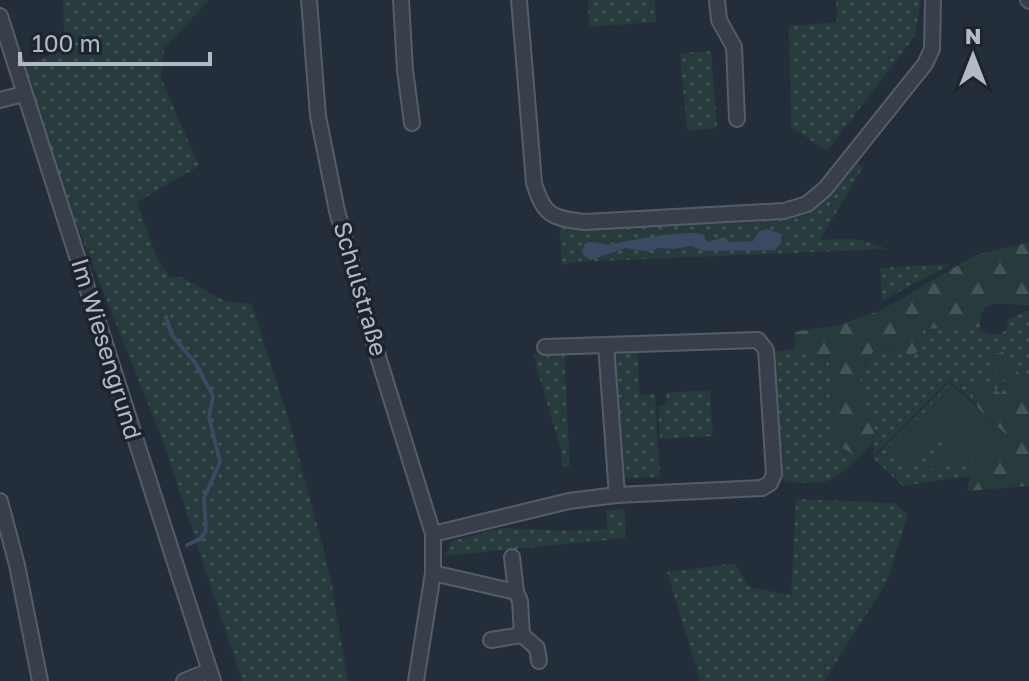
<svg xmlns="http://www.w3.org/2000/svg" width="1029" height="681" viewBox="0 0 1029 681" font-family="'Golos Text',sans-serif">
  <defs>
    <pattern id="grass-dots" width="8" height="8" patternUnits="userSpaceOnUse" patternTransform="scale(2)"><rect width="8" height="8" fill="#273a3c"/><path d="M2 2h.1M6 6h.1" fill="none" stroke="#445457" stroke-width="1.8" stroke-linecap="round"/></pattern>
    <pattern id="forest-firs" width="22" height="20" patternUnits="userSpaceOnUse" patternTransform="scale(2)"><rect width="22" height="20" fill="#273a3c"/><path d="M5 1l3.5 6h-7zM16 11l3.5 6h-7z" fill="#445457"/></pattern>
  </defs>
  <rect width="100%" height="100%" fill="#242d3a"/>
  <g fill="url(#grass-dots)">
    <polygon points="63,0 209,0 164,49 161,78 199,166 137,202 157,258 170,277 182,277 224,301 252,304 290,424 330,574 348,681 242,681 161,436 34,117 19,68 64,49"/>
    <polygon points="588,0 655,0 656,22 589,27"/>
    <polygon points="836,0 921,0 915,36 827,151 791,127 789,26 837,22"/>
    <polygon points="711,51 717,128 687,131 680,53"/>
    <path d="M854 160 863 167 820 240C851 238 857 237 887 249L575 262 562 265 559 222 777 207 812 200Z"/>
    <polygon points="951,264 882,301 880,268"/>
    <polygon points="1029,310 1029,380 1013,369 1003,352 994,371 1008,384 1000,394 970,389 977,405 949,380 873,456 874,417 863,402 859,387 862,370 869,357 880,349 898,350 922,329 980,327 987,334 1000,334 1006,330 1008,319"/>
    <polygon points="608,349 637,349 640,395 655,394 660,477 613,479"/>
    <path d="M795 349 829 363 835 444 859 457C828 486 827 484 786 482L780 476 772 352Z"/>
    <polygon points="564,351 570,466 562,467 561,451 533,354"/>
    <polygon points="949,382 1009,437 970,476 903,486 873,458"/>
    <polygon points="710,390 713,436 660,439 658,407 667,403 666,393"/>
    <polygon points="796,499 895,503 908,515 888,580 824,681 700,681 667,572 735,563 749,587 791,595"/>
    <polygon points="625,509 626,538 445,556 452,541 502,528 571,531 607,529 606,510"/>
  </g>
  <g fill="url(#forest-firs)">
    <path d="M1029 242V305C1009 307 979 291 980 327L923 329 922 349 912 355C903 352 891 346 881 349 862 353 858 381 861 397 863 405 872 410 874 418 875 425 873 436 873 443L859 457 835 444 829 363 795 349 794 332 839 325 881 310 976 255Z"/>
    <polygon points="1003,352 1013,369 1029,380 1029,486 967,491 970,476 1009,437 978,408 970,389 977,378 1001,394 1008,384 994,371 987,356"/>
  </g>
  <g fill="#273a3c">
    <polygon points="949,386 1002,435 975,464 922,415"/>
    <polygon points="915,418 935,436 906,467 886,449"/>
    <polygon points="944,443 965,461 918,472"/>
  </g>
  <path fill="#3b4a62" d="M768 229 781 234V243L775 250 703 251 691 246 674 249 659 248 650 252 625 248 591 260 584 256 582 251 585 243C595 240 601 245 610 244 628 241 692 228 704 235L707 242 725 237 729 242 753 241 759 231Z"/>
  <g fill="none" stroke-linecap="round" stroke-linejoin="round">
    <polyline stroke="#3b4a62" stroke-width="4" points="166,317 172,335 196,364 213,396 209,417 220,462 204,498 206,531 200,539 187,545"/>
    <g stroke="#565d68" stroke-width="18">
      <g id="minor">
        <polyline points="309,0 318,116 337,211 376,350 433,534 433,573 416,681"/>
        <polyline points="401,0 405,70 412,123"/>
        <path d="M519 0 534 183C544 216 552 218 585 222L784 211 807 204 825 189 925 64 932 49 933 0"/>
        <polyline points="717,0 719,20 734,47 737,119"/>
        <polyline points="1028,0 1029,1"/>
        <polyline points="0,16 213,681"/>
        <polyline points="0,100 23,94"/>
        <polyline points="606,345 617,495"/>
        <polyline points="0,501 17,565 40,681"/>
        <polyline points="433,534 569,501 617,495 762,488 770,483 774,474 766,350 758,340 545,347"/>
        <polyline points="512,557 516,592"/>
        <polyline points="433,573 516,592 520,601 522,635 491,640"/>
        <polyline points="522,635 537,648 539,661"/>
        <polyline points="184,681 209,671"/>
      </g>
    </g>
    <use href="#minor" stroke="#383f4a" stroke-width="14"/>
  </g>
  <g text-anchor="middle" stroke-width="7" stroke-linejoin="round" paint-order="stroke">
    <g font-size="24" fill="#b3bac6" stroke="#1d242f">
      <text transform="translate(360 289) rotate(74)" y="8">Schulstraße</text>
      <text transform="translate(106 349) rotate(73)" y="8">Im Wiesengrund</text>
    </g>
  </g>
  <g transform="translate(973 56)" stroke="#1d242f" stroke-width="6" paint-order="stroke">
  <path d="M0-6L14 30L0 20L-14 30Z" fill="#b3bac6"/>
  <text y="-12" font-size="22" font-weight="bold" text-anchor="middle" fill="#b3bac6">N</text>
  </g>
  <path d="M20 52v12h190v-12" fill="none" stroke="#b3bac6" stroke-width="4"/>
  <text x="32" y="52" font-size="24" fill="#b3bac6" stroke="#1d242f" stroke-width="6" paint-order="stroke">100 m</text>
</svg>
